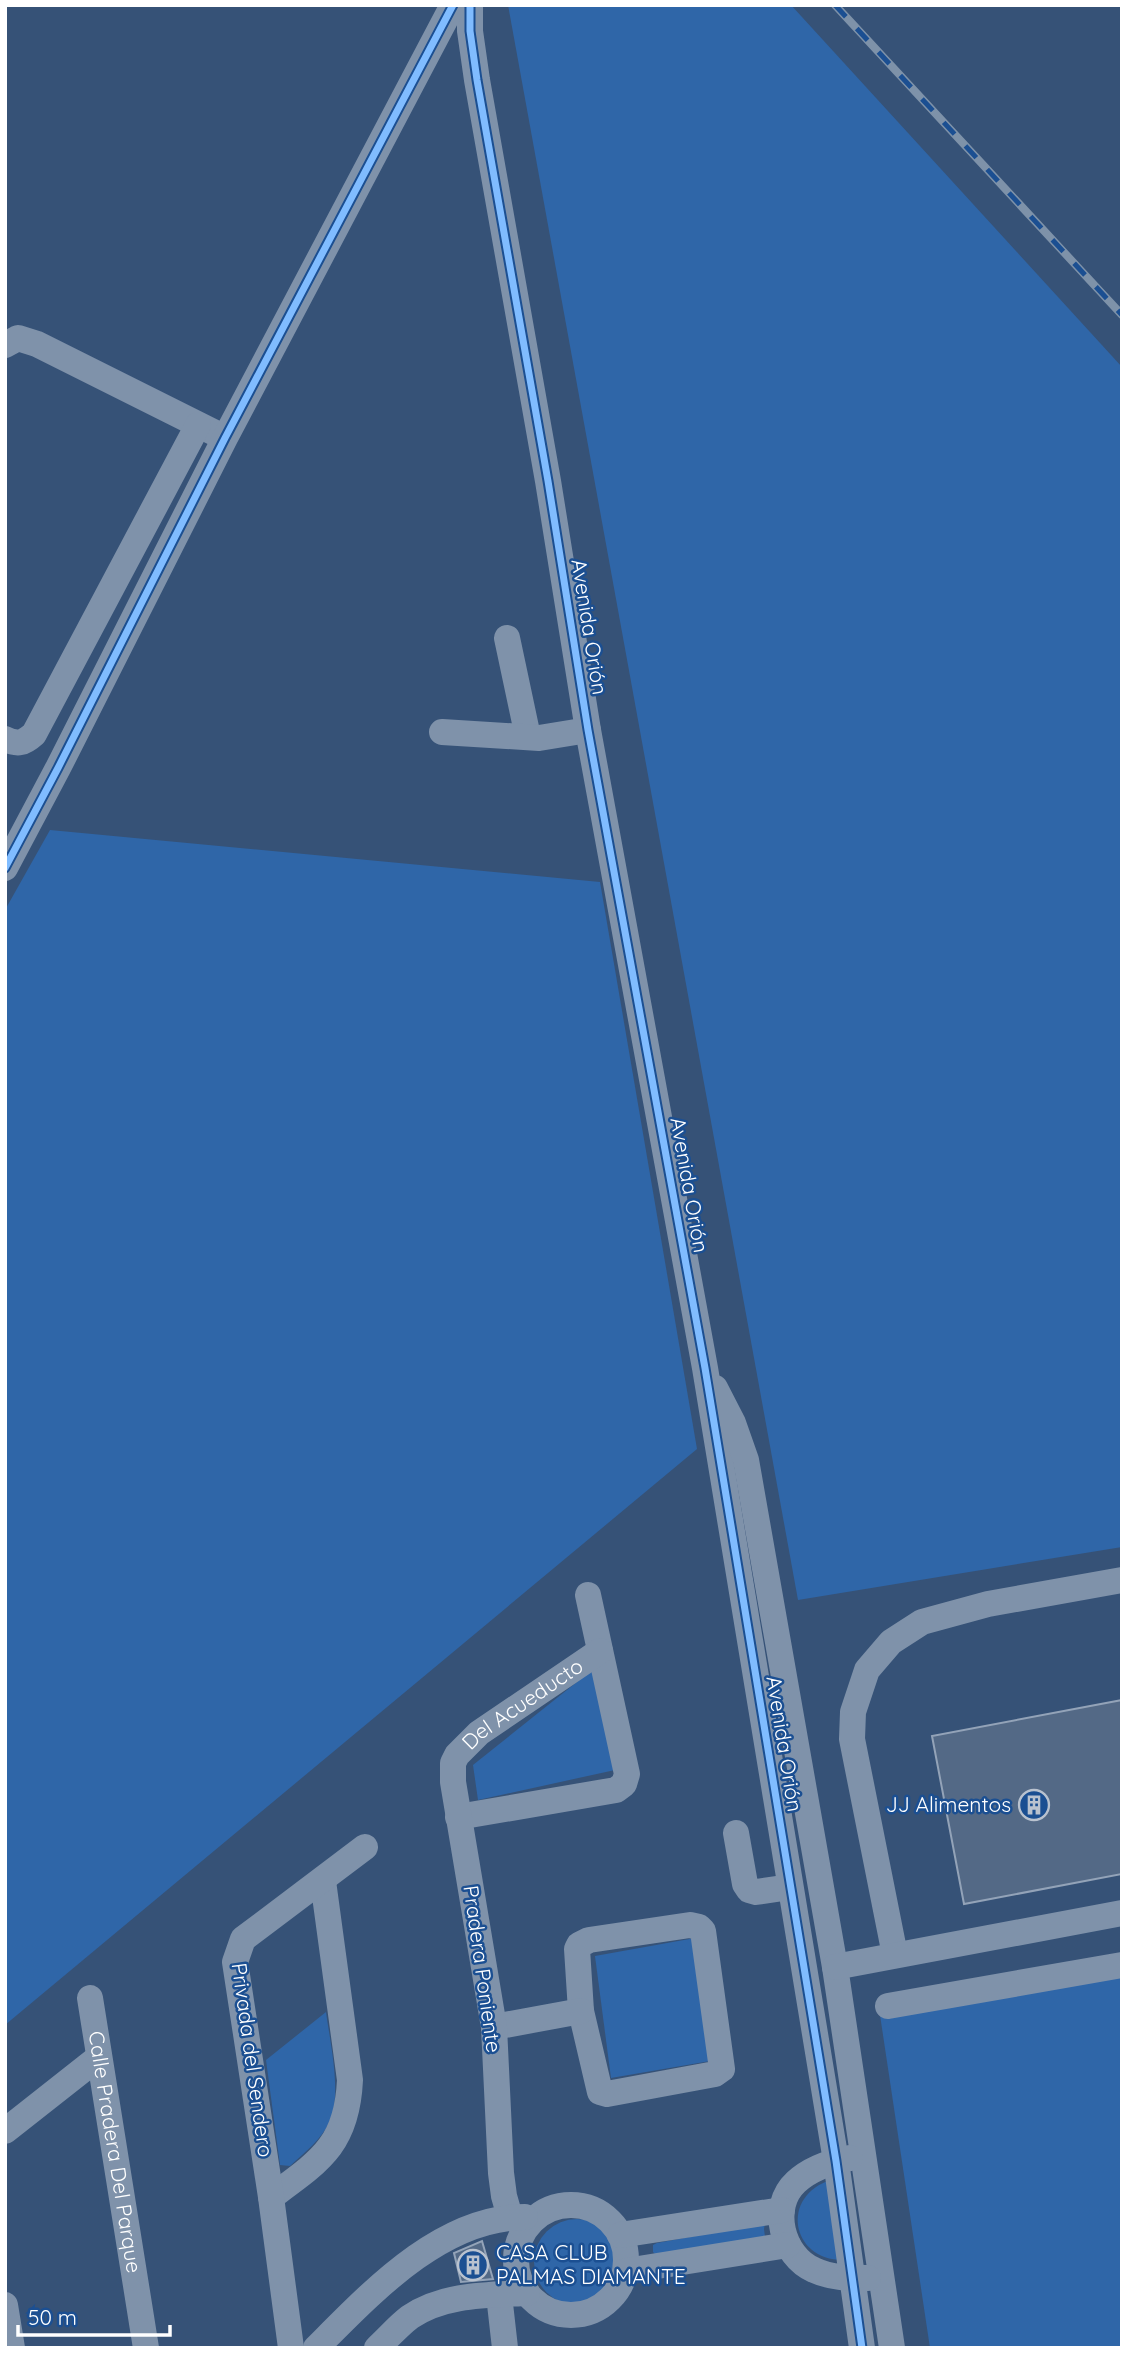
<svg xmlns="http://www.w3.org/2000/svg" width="1127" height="2353" viewBox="0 0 1127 2353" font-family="Quicksand,sans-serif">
  <rect width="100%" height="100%" fill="#365277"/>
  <g fill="#2f66a8">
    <polygon points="508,5 791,5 1122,367 1122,1547 798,1600"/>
    <polygon points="50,830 600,882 697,1449 5,2025 5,910"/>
    <polygon points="592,1670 615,1770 478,1800 473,1765"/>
    <polygon points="695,1938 716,2060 611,2078 595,1956"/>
    <polygon points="1122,1963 1122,2348 930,2348 880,2015"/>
    <path d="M326 2012C330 2042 342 2094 330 2121 322 2139 304 2153 290 2166L280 2165 266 2060Z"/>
    <path d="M831 2180 845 2260C791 2262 779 2196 831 2180Z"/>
    <circle cx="577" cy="2262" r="43"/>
    <polygon points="765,2223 764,2229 765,2237 655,2254 653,2252 653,2245 657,2243"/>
  </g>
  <g fill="#536986" stroke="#93a3b8" stroke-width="2">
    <polygon points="1122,1700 1122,1874 964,1904 932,1736"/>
    <polygon points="482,2241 493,2279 461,2282 454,2253"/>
  </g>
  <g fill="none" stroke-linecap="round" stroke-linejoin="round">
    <g stroke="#7f92aa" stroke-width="26">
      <polyline points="470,5 470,31 477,80 548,481 588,730 705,1368 836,2161 862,2348"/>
      <polyline points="5,345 18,338 37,344 215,433"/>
      <polyline points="507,638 528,737"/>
      <polyline points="442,732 539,738 588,730"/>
      <path d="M5 739C18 745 24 743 34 734L198 425"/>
      <polyline points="5,868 58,768 225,438 453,5"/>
      <polyline points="715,1388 733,1423 746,1460 835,1967 892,2348"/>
      <polyline points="458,1817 616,1790 624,1784 627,1774 588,1595"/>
      <polyline points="736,1833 745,1884 749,1890 756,1892 790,1887"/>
      <polygon points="690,1925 699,1927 703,1931 722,2069 715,2074 607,2094 600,2092 581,2011 577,1949 579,1945 589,1940"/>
      <polyline points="895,1955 852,1739 853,1712 867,1670 891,1642 922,1622 988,1604 1122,1580"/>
      <polyline points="835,1967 1122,1913"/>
      <path id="s1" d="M90 1998 146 2348"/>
      <polyline points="888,2006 1122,1965"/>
      <polyline points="494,2027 581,2011"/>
      <polyline points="5,2131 99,2057"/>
      <path d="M850 2158C830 2162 811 2168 796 2182 769 2207 782 2256 814 2270 831 2278 850 2278 868 2278"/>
      <path d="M271 2197C320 2161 347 2145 350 2080L323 1881"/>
      <circle cx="571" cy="2260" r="55"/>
      <path id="s2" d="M510 2217 504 2196 501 2173 494 2027 453 1782V1763L457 1755 479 1733 600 1651"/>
      <polyline points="620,2235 782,2210"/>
      <polyline points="626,2271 788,2245"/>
      <polyline points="499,2295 505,2348"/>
      <polyline points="5,2305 12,2348"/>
      <polyline points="291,2348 271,2197 235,1962 243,1939 365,1847"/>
      <path d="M316 2348C371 2293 441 2217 525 2217"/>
      <path d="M377 2348C388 2338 398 2326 410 2317 444 2294 487 2295 527 2293"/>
    </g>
    <g stroke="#7e92a9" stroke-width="8">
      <polyline id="rail" points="835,5 1122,315"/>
    </g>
    <use href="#rail" stroke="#1b4f92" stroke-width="5" stroke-dasharray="16" stroke-linecap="butt"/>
    <g stroke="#1b4f92" stroke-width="11">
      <g id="cycleway">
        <polyline points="470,5 470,31 477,80 548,481 588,730 705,1368 836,2161 862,2348"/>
        <polyline points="5,868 58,768 225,438 453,5"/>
      </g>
    </g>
    <use href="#cycleway" stroke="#80bcff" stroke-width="7"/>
  </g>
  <defs>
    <g id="building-ring" transform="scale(1.575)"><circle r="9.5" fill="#1b4f92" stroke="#b9c2cf" stroke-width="1.5"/><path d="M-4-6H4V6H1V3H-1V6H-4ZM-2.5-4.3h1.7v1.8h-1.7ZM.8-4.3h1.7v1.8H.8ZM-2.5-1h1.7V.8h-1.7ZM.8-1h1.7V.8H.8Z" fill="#b9c2cf"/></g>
  </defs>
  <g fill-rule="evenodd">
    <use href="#building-ring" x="1034" y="1805"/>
    <use href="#building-ring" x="473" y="2265"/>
  </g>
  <g text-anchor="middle" stroke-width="5" stroke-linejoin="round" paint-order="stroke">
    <g font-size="21" fill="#fff" stroke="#1b4f92">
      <text transform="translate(589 627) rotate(81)" y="7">Avenida Orión</text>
      <text transform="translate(689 1185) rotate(80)" y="7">Avenida Orión</text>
      <text dy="7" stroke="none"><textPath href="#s2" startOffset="551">Del Acueducto</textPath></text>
      <text transform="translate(784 1744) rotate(81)" y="7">Avenida Orión</text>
      <text transform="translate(482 1969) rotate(82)" y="7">Pradera Poniente</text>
      <text transform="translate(252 2060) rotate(82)" y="7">Privada del Sendero</text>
      <text dy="7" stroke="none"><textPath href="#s1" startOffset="156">Calle Pradera Del Parque</textPath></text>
    </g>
    <g font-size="21" fill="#fff" stroke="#1b4f92" text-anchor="end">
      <text x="1011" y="1812">JJ Alimentos</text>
      <text x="496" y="2260" text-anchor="start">CASA CLUB<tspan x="496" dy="24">PALMAS DIAMANTE</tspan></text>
    </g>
  </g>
  <rect width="1127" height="2353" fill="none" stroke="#ffffff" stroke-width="14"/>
  <path d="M18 2325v10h152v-10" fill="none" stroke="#ffffff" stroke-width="3.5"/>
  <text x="28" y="2325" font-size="21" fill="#ffffff" stroke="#1b4f92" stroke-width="5" paint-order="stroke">50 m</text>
</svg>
